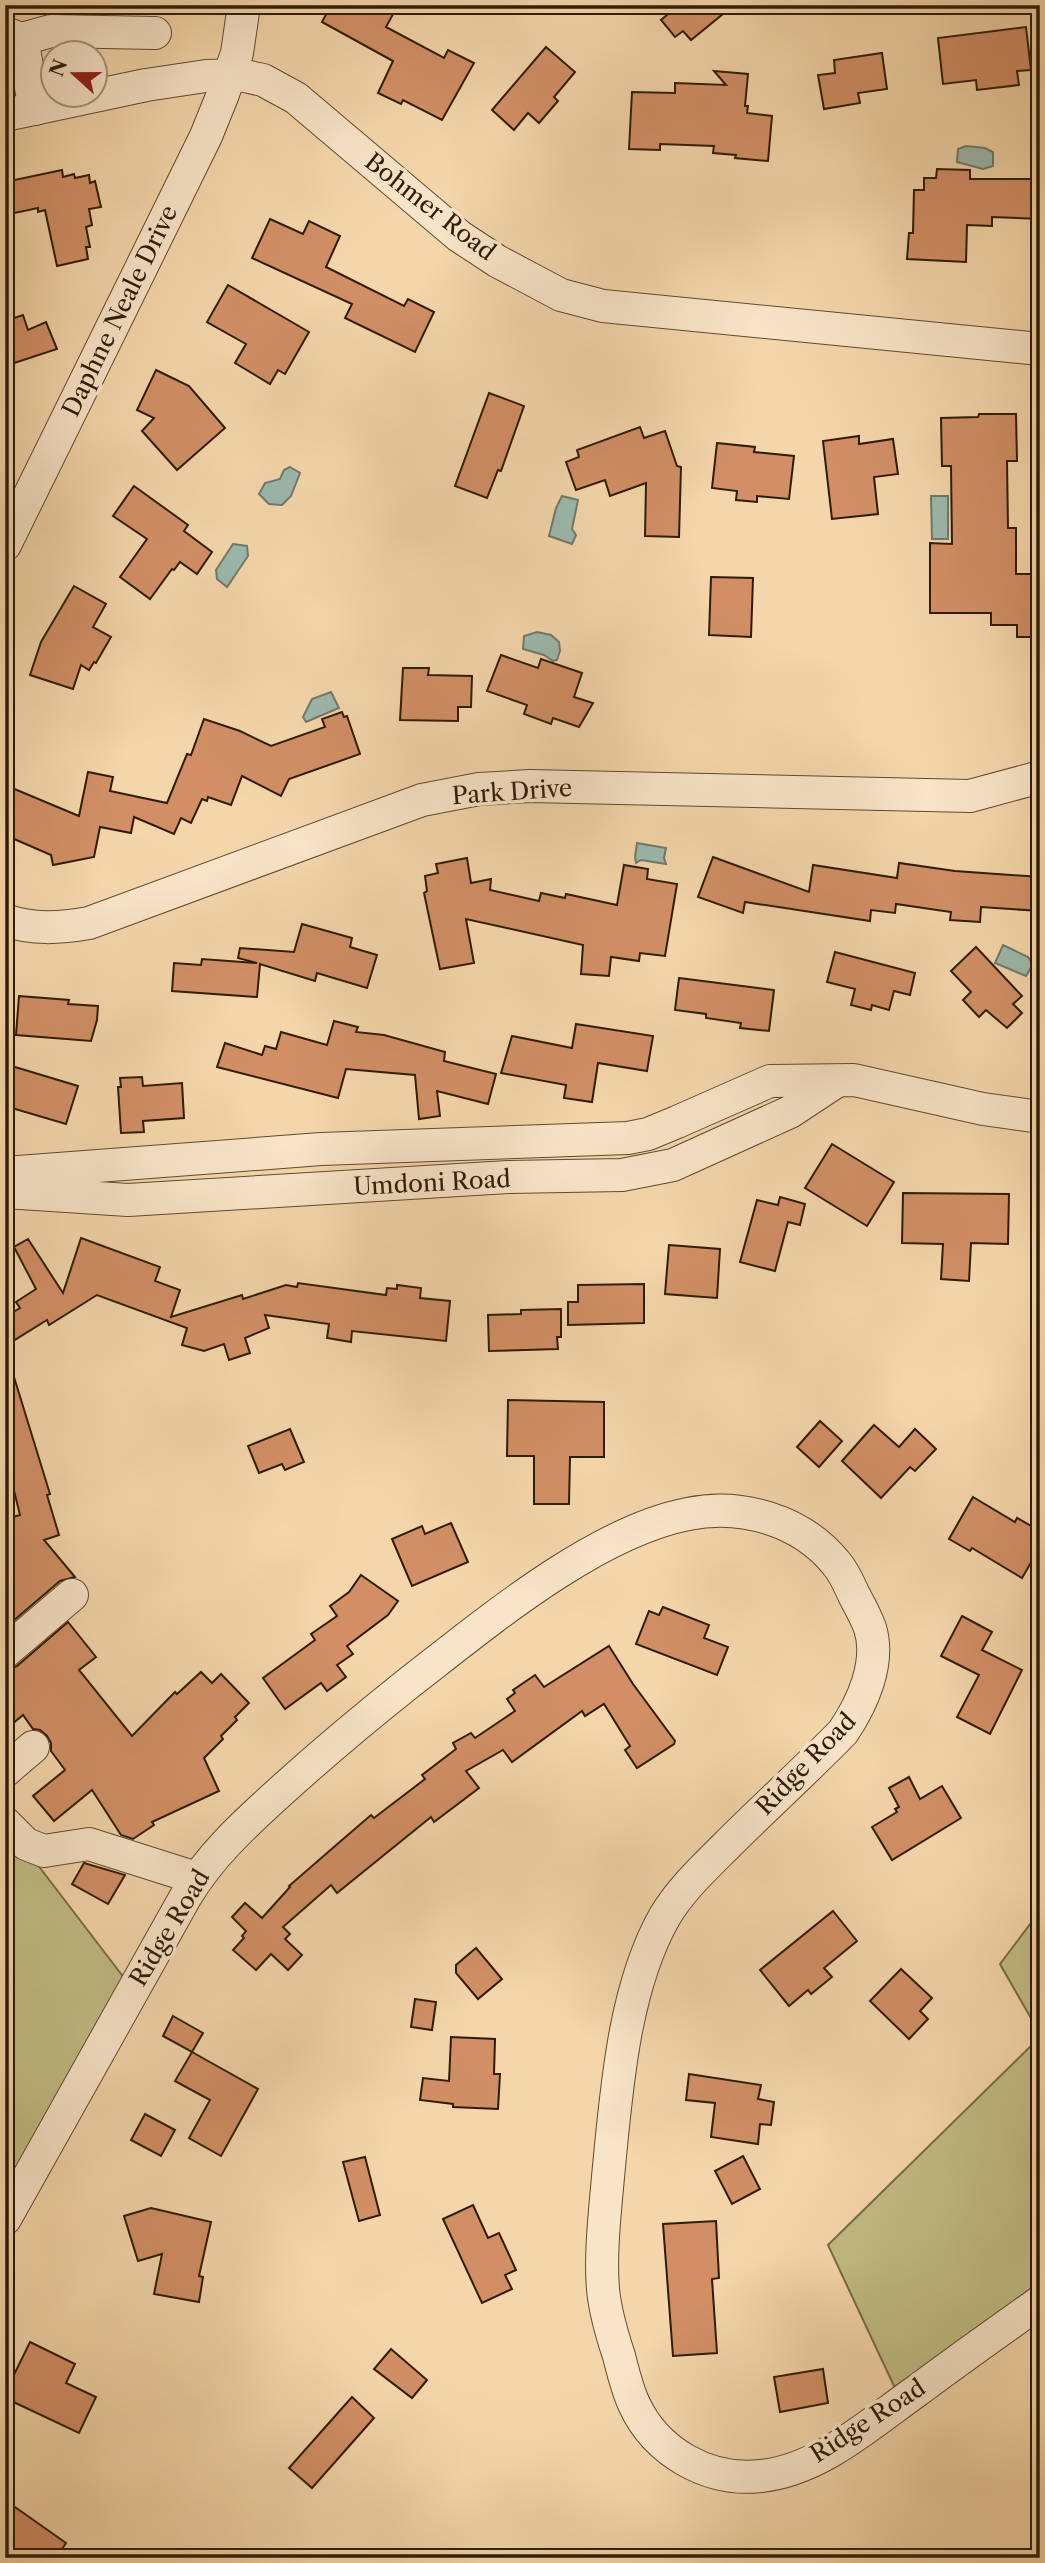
<svg xmlns="http://www.w3.org/2000/svg" width="1045" height="2563" viewBox="0 0 1045 2563" font-family="'Libre Caslon Text',serif">
  <rect width="100%" height="100%" fill="#f4d6aa"/>
  <filter id="stains"><feTurbulence type="fractalNoise" baseFrequency=".00286" numOctaves="4"/><feColorMatrix values="0 0 0 0 .2 0 0 0 0 .09 0 0 0 0 .02 0 0 0 .5 -.17"/></filter>
  <radialGradient id="worn" r=".72"><stop offset=".6" stop-color="#630" stop-opacity="0"/><stop offset="1" stop-color="#630" stop-opacity=".3"/></radialGradient>
  <g fill="#c1bc84" stroke="#786c45" stroke-width="2">
    <polygon points="5,1822 131,1987 5,2216"/>
    <polygon points="1040,1911 1040,2034 1000,1964"/>
    <polygon points="1040,2037 1040,2300 901,2401 828,2245"/>
  </g>
  <g fill="#9cb9ae" stroke="#707a6b" stroke-width="2">
    <polygon points="966,146 985,148 993,152 993,166 983,169 957,162 958,149"/>
    <polygon points="290,467 300,473 291,496 282,505 269,504 259,494 265,483 280,479 284,470"/>
    <polygon points="562,496 578,500 572,529 576,535 572,544 549,536 556,508"/>
    <polygon points="931,496 948,496 948,539 932,539"/>
    <polygon points="233,544 247,546 248,556 227,587 217,579 216,570"/>
    <polygon points="537,632 551,635 559,642 560,651 557,660 553,661 544,655 523,649 524,636"/>
    <polygon points="331,692 339,708 306,722 303,717 312,699"/>
    <polygon points="637,843 666,848 664,858 666,864 641,860 636,863 635,857"/>
    <polygon points="1003,945 1028,957 1033,964 1026,976 995,963"/>
  </g>
  <g fill="#d28f65" stroke="#2e1c06" stroke-width="2">
    <polygon points="331,5 398,5 386,27 444,58 448,50 474,63 442,120 403,100 401,104 378,93 393,61 322,22"/>
    <polygon points="679,5 734,5 691,40 683,31 675,37 661,20"/>
    <polygon points="1026,27 1031,70 1017,71 1019,85 977,90 976,80 943,84 938,38"/>
    <polygon points="546,47 575,72 554,97 558,101 539,123 528,113 514,130 492,110"/>
    <polygon points="882,53 887,89 858,93 860,103 824,109 818,75 835,73 834,60"/>
    <polygon points="714,71 748,74 745,106 748,106 747,113 772,116 768,161 735,158 736,155 713,153 714,146 660,144 660,150 629,149 632,92 675,93 675,83 726,85"/>
    <polygon points="937,169 970,170 970,179 1040,179 1040,219 992,217 992,226 967,225 966,262 907,259 909,233 913,233 914,190 924,190 924,178 936,178"/>
    <polygon points="62,170 63,177 74,174 75,178 89,175 90,183 95,181 101,207 89,209 92,225 86,227 90,247 86,247 88,259 57,266 45,210 38,212 38,208 5,215 5,182"/>
    <polygon points="270,219 303,234 309,221 340,236 326,267 404,306 408,299 434,312 415,352 345,318 352,304 252,258"/>
    <polygon points="228,285 309,332 285,374 278,370 270,384 235,363 246,344 207,322"/>
    <polygon points="23,315 28,330 46,322 57,349 5,366 5,321"/>
    <polygon points="156,370 189,386 225,428 177,470 142,431 154,418 137,410"/>
    <polygon points="489,393 524,406 501,471 498,470 487,498 455,486"/>
    <polygon points="979,414 1016,414 1017,461 1007,461 1008,528 1016,528 1016,574 1040,574 1040,637 1017,637 1017,625 991,625 991,613 930,613 930,543 952,544 951,466 942,466 941,418 978,417"/>
    <polygon points="640,427 644,438 665,431 677,466 681,467 679,537 645,536 646,483 610,496 605,480 576,490 566,462 579,457 577,450"/>
    <polygon points="859,436 859,444 893,439 898,474 874,477 878,514 832,519 823,441"/>
    <polygon points="717,443 755,447 754,452 794,456 789,499 757,496 757,502 736,500 737,491 712,488"/>
    <polygon points="134,486 188,525 184,531 212,552 197,574 180,562 174,570 172,569 150,599 120,577 147,539 113,516"/>
    <polygon points="711,577 753,578 751,637 709,635"/>
    <polygon points="74,586 106,604 93,627 111,637 96,663 94,662 89,670 81,665 73,689 30,675 41,642"/>
    <polygon points="501,655 538,668 541,659 582,673 574,697 593,703 579,727 553,718 551,724 524,714 527,705 487,691"/>
    <polygon points="403,668 429,668 428,675 472,676 471,707 458,707 458,721 400,720"/>
    <polygon points="342,712 344,717 347,716 360,754 289,779 281,796 242,776 231,805 208,797 207,801 202,799 191,823 181,818 174,834 134,817 131,833 100,827 94,857 53,865 51,855 5,835 5,785 79,816 88,772 113,777 110,791 167,803 187,754 191,755 204,719 240,731 271,746 325,727 322,719"/>
    <polygon points="713,857 809,892 813,865 897,878 899,863 955,871 1040,877 1040,911 981,907 980,922 950,920 951,912 896,904 895,913 871,910 870,921 745,902 743,913 698,897"/>
    <polygon points="467,858 471,883 491,879 490,890 539,901 541,893 565,898 566,894 617,905 624,865 648,869 647,879 677,884 665,956 640,953 639,961 611,957 609,976 581,974 583,945 466,919 474,963 440,969 424,893 427,891 425,876 438,873 436,864"/>
    <polygon points="302,924 352,938 350,947 377,955 367,988 317,973 315,981 260,964 257,997 172,991 174,963 201,965 202,959 257,963 238,958 240,948 294,952"/>
    <polygon points="976,947 1022,996 1013,1004 1022,1013 1007,1028 986,1010 979,1017 963,1000 971,992 951,971"/>
    <polygon points="835,952 915,973 910,995 894,991 889,1010 872,1005 871,1010 851,1005 855,989 827,982"/>
    <polygon points="679,978 774,990 769,1031 740,1028 741,1023 706,1018 706,1014 675,1010"/>
    <polygon points="19,996 69,1000 68,1004 98,1006 97,1020 91,1041 16,1035"/>
    <polygon points="334,1021 358,1027 356,1032 384,1035 445,1052 444,1061 496,1074 488,1104 437,1091 440,1116 419,1119 415,1075 346,1069 338,1098 217,1067 225,1043 262,1055 265,1046 276,1049 281,1032 327,1045"/>
    <polygon points="576,1024 653,1036 647,1071 598,1063 592,1102 564,1098 566,1085 501,1073 512,1036 572,1048"/>
    <polygon points="5,1064 78,1086 66,1124 5,1106"/>
    <polygon points="142,1077 143,1086 182,1083 184,1118 143,1121 144,1132 121,1133 118,1087 121,1087 120,1078"/>
    <polygon points="832,1144 894,1182 867,1226 805,1188"/>
    <polygon points="903,1193 1009,1194 1008,1244 971,1243 969,1281 941,1279 943,1244 902,1243"/>
    <polygon points="780,1197 805,1204 800,1225 788,1222 775,1271 740,1262 757,1200 778,1205"/>
    <polygon points="81,1238 160,1267 155,1281 180,1290 171,1317 242,1295 243,1299 286,1285 297,1287 298,1283 386,1295 387,1288 397,1289 397,1285 421,1288 420,1298 450,1301 446,1341 352,1331 351,1342 327,1338 329,1324 265,1315 269,1328 245,1338 250,1353 229,1360 224,1344 204,1351 182,1345 187,1328 97,1295 49,1325 47,1320 13,1341 5,1328 5,1317 20,1308 16,1302 36,1289 14,1247 28,1239 63,1293"/>
    <polygon points="669,1245 720,1249 717,1298 665,1294"/>
    <polygon points="644,1284 644,1323 568,1325 568,1302 578,1302 578,1285"/>
    <polygon points="561,1309 561,1337 557,1337 558,1349 489,1351 488,1315 521,1314 521,1310"/>
    <polygon points="10,1364 50,1494 47,1495 59,1535 44,1540 75,1577 60,1581 5,1628 5,1519 20,1515 5,1454 5,1365"/>
    <polygon points="508,1400 604,1402 604,1457 570,1457 569,1504 534,1504 534,1456 507,1456"/>
    <polygon points="820,1421 842,1441 819,1467 797,1447"/>
    <polygon points="874,1425 899,1447 915,1429 936,1449 915,1471 910,1467 881,1498 842,1461"/>
    <polygon points="290,1429 304,1462 285,1470 282,1464 259,1473 248,1446"/>
    <polygon points="973,1497 1015,1522 1017,1518 1040,1531 1040,1547 1022,1578 972,1548 970,1551 949,1539"/>
    <polygon points="451,1523 468,1562 412,1586 392,1539 422,1526 425,1534"/>
    <polygon points="361,1575 398,1601 388,1615 347,1646 353,1654 337,1665 346,1677 327,1691 321,1683 285,1709 263,1678 315,1640 311,1634 337,1616 330,1606 349,1592"/>
    <polygon points="663,1607 709,1625 704,1638 728,1647 717,1675 636,1644 649,1611 659,1615"/>
    <polygon points="962,1616 992,1632 982,1650 1022,1670 990,1734 957,1717 979,1675 941,1656"/>
    <polygon points="68,1622 96,1657 79,1670 132,1736 175,1692 177,1694 201,1672 212,1683 221,1674 249,1703 235,1717 237,1720 221,1736 223,1739 204,1758 219,1791 152,1822 154,1825 133,1839 121,1835 92,1790 54,1821 33,1796 65,1770 51,1751 51,1743 47,1736 40,1730 33,1729 23,1715 5,1730 5,1670 17,1666"/>
    <polygon points="609,1646 633,1684 675,1741 674,1744 637,1768 625,1750 630,1746 604,1704 585,1716 582,1711 512,1762 503,1750 466,1771 479,1788 434,1822 431,1817 337,1893 331,1885 283,1927 290,1934 285,1939 302,1955 288,1970 271,1954 256,1970 233,1950 244,1938 242,1936 246,1931 232,1917 245,1903 262,1918 290,1887 289,1886 342,1840 371,1815 374,1818 425,1779 422,1775 456,1749 453,1743 471,1733 475,1738 515,1711 507,1699 515,1693 513,1690 535,1675 544,1687"/>
    <polygon points="909,1777 920,1799 942,1786 961,1818 892,1860 872,1827 897,1812 895,1809 899,1807 889,1788"/>
    <polygon points="84,1863 125,1875 108,1904 72,1884"/>
    <polygon points="833,1911 857,1941 824,1968 832,1977 811,1994 808,1990 789,2006 760,1970"/>
    <polygon points="476,1948 502,1979 478,1999 456,1973 456,1965"/>
    <polygon points="901,1969 932,1998 920,2011 928,2019 909,2039 870,2001"/>
    <polygon points="415,1999 436,2002 432,2030 411,2027"/>
    <polygon points="173,2016 203,2033 192,2052 163,2036"/>
    <polygon points="451,2037 495,2039 494,2074 500,2074 498,2109 453,2107 453,2104 420,2100 423,2078 449,2081"/>
    <polygon points="192,2052 258,2089 221,2156 189,2138 210,2100 175,2081"/>
    <polygon points="689,2074 761,2085 758,2099 774,2102 771,2125 760,2124 758,2144 711,2137 715,2103 686,2100"/>
    <polygon points="145,2114 175,2130 161,2156 131,2140"/>
    <polygon points="743,2156 760,2189 732,2204 715,2171"/>
    <polygon points="365,2157 380,2215 359,2221 343,2162"/>
    <polygon points="473,2205 488,2238 499,2233 516,2270 505,2275 512,2289 482,2303 443,2219"/>
    <polygon points="151,2208 211,2222 199,2276 203,2277 199,2302 154,2294 162,2254 138,2261 124,2216"/>
    <polygon points="716,2221 719,2278 712,2279 717,2353 673,2356 663,2224"/>
    <polygon points="30,2342 75,2364 66,2383 96,2397 79,2433 5,2398 5,2393"/>
    <polygon points="391,2349 427,2380 412,2398 374,2369"/>
    <polygon points="823,2369 828,2403 780,2412 774,2377"/>
    <polygon points="352,2397 374,2418 312,2488 289,2468"/>
    <polygon points="5,2500 66,2543 56,2558 5,2558"/>
  </g>
  <g fill="none" stroke-linecap="round" stroke-linejoin="round">
    <g stroke="#604a2f" stroke-width="34">
      <g id="minor">
        <polyline points="5,33 22,39 35,109"/>
        <polyline points="22,39 51,31 155,33"/>
        <polyline points="5,115 146,85 206,76 240,75 263,80 296,98 459,236 497,261 561,295 603,306 1040,349"/>
        <polyline points="5,545 206,136 223,94 237,53 244,5"/>
        <path d="M5 920C33 930 60 928 89 923L422 800 479 789 530 786 970 796 1040 777"/>
        <polyline points="5,1173 321,1149 628,1138 648,1134 677,1122 770,1081 854,1080 983,1109 1040,1117"/>
        <polyline points="5,1192 128,1200 508,1177 622,1175 673,1165 790,1112 837,1081"/>
        <polyline points="5,1652 72,1595"/>
        <polyline points="5,1771 33,1747"/>
        <polyline points="5,1823 26,1844 44,1851 89,1844 196,1878"/>
        <path d="M5 2219 186 1896C211 1854 246 1823 281 1791 323 1753 366 1717 410 1682 485 1624 594 1532 688 1514 741 1503 801 1520 836 1563 844 1572 849 1584 854 1595 860 1606 866 1617 870 1628 881 1663 862 1704 843 1732 805 1771 765 1807 727 1845 705 1867 681 1889 665 1916 623 1989 616 2095 608 2177 605 2211 600 2255 603 2289 605 2311 612 2335 619 2356 623 2372 627 2389 634 2404 656 2452 708 2482 761 2476 820 2470 871 2423 918 2390 958 2360 999 2331 1040 2302"/>
      </g>
    </g>
    <use href="#minor" stroke="#f8e4c8" stroke-width="32"/>
  </g>
  <g text-anchor="middle" stroke-width="7" stroke-linejoin="round" paint-order="stroke">
    <g font-size="24" fill="#2e1c06" stroke="#f8e4c8">
      <text transform="translate(430 207) rotate(38)" y="8">Bohmer Road</text>
      <text transform="translate(120 311) rotate(-64)" y="8">Daphne Neale Drive</text>
      <text transform="translate(512 792) rotate(-4)" y="8">Park Drive</text>
      <text transform="translate(432 1183) rotate(-3)" y="8">Umdoni Road</text>
      <text transform="translate(806 1764) rotate(-46)" y="8">Ridge Road</text>
      <text transform="translate(170 1928) rotate(-59)" y="8">Ridge Road</text>
      <text transform="translate(868 2421) rotate(-33)" y="8">Ridge Road</text>
    </g>
  </g>
  <rect width="1045" height="2563" fill="none" stroke="#f4d6aa" stroke-width="28"/>
  <rect x="7" y="7" width="1031" height="2549" fill="none" stroke="#2e1c06" stroke-width="3.5"/>
  <rect x="14" y="14" width="1017" height="2535" fill="none" stroke="#2e1c06" stroke-width="2"/>
  <g transform="translate(74 74) rotate(291)"><circle r="33" fill="#f8e4c8" stroke="#a7947a" stroke-width="2"/>
  <path d="M0-5L12 26L0 18L-12 26Z" fill="#8f2418"/>
  <text y="-10" font-size="19" font-weight="bold" text-anchor="middle" fill="#2e1c06">N</text>
  </g>
  <rect width="100%" height="100%" filter="url(#stains)"/>
  <rect width="100%" height="100%" fill="url(#worn)"/>
</svg>
